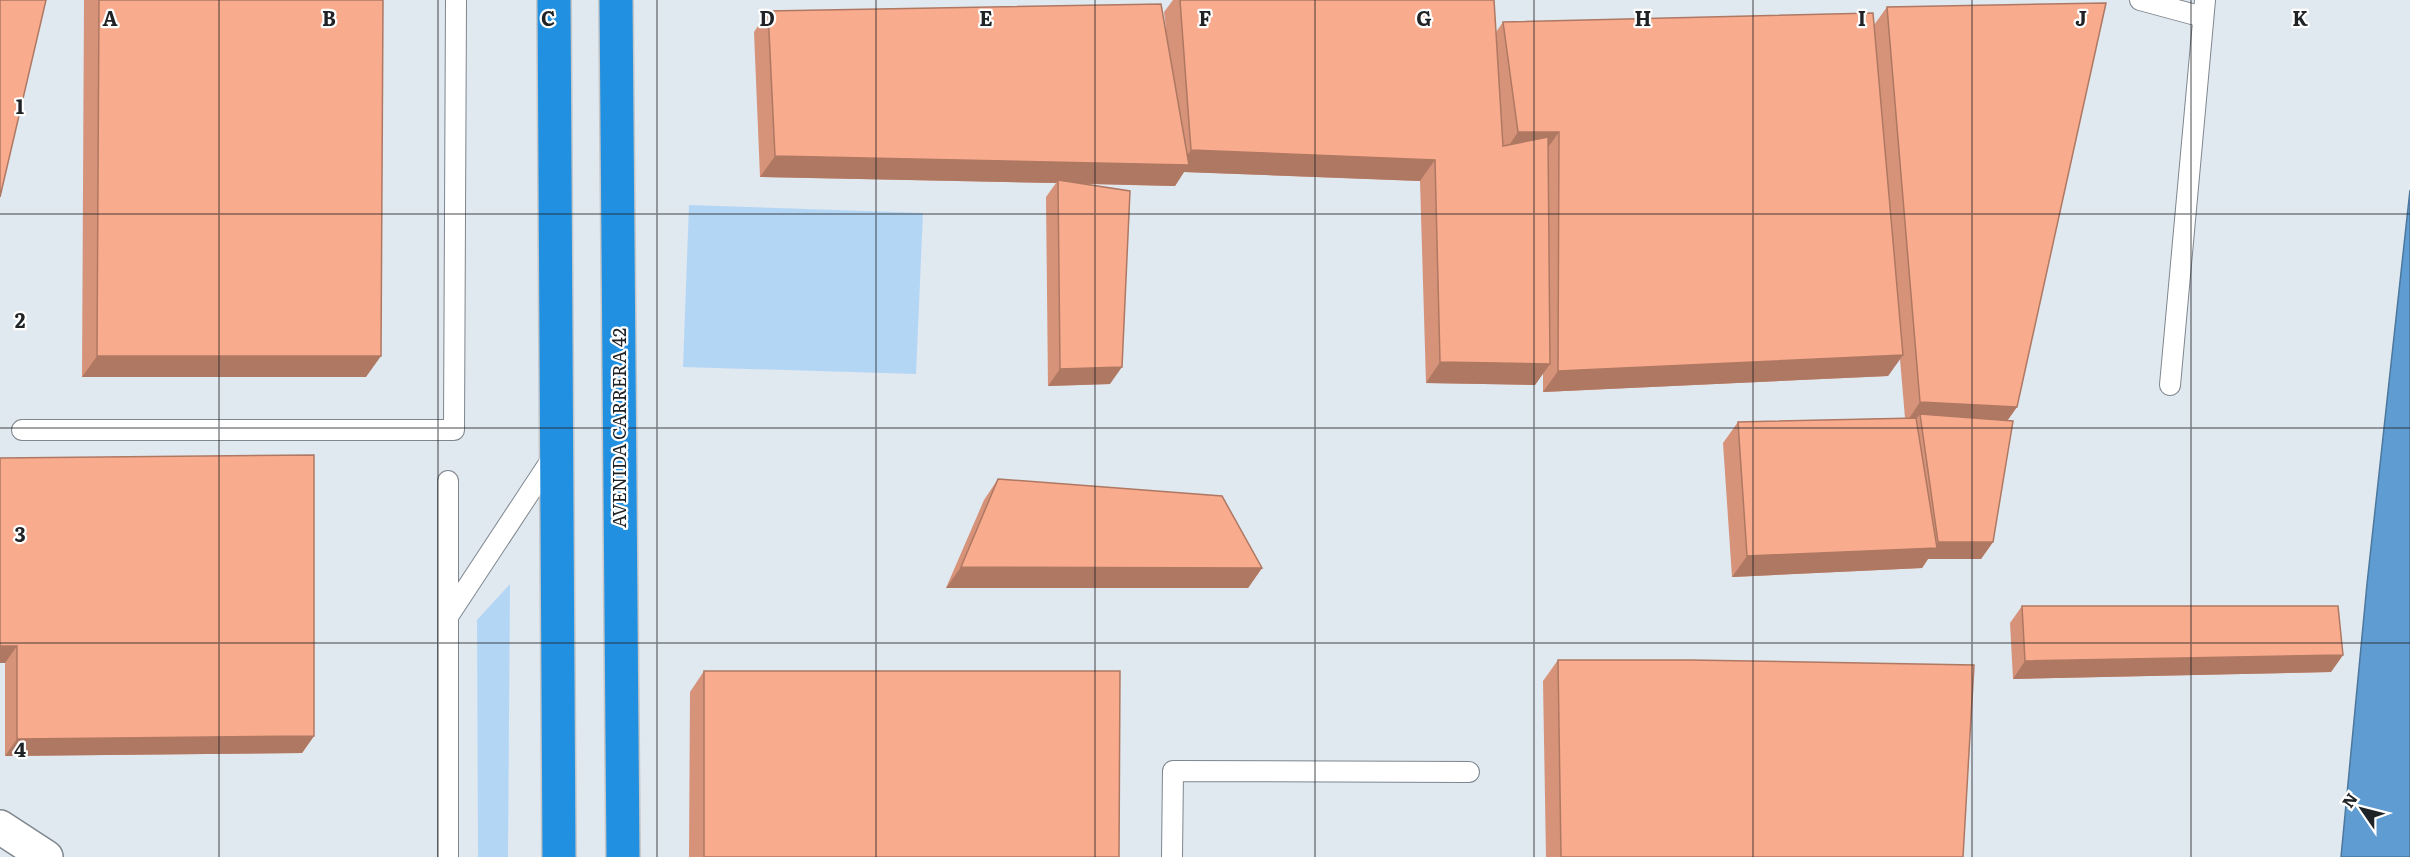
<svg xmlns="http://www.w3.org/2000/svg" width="2410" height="857" viewBox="0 0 2410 857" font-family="Literata,serif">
  <rect width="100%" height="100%" fill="#e0e8f0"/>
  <g fill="#b4d6f5">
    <polygon points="689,205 923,213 916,374 683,367"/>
    <polygon points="510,584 508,857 478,857 477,620"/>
  </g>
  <polygon fill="#5f9cd1" stroke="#4c789e" stroke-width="1.5" points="2410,190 2410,857 2341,857 2367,584"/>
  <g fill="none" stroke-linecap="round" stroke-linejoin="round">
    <g stroke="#7f868d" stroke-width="22">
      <g id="lane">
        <polyline points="2140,0 2203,17"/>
        <polyline points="2170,385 2205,0"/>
        <polyline points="22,430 454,430 456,0"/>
        <polyline points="449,615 555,454"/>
        <polyline points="448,857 448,481"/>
        <polyline points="1172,857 1173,771 1469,772"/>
      </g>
    </g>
    <g stroke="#7f868d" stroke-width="36">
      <polyline id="street" points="0,827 46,857"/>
    </g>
    <g stroke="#c5c6c7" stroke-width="36">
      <g id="highway">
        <polyline points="554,0 559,857"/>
        <polyline points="616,0 623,857"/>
      </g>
    </g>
    <use href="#lane" stroke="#fff" stroke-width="20"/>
    <use href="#street" stroke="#fff" stroke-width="33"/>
    <use href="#highway" stroke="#2290e0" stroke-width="33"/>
  </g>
  <g fill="#d69379">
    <polygon points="84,0 383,0 366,377 82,377"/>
    <polygon points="1173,0 1494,0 1496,32 1503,22 1874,25 1887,7 2017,407 2007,421 1993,542 1981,559 1928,559 1922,568 1732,577 1723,443 1738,422 1905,418 1900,359 1888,376 1543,392 1543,373 1535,385 1426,383 1420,181 1184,172 1175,186 1084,184 1110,384 1048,386 1046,197 1056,183 760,177 754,32 768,11 1166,29 1164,12"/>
    <polygon points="0,458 314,736 302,753 5,756 5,663"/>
    <polygon points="998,479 1262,568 1248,588 946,588 984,500"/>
    <polygon points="2022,606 2343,655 2331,672 2013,679 2010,623"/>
    <polygon points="1558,660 1963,857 1546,857 1543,681"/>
    <polygon points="704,671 1119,857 689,857 690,692"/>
  </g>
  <g fill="#ae7863">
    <polygon points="1518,132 1559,132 1544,153 1504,153"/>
    <polygon points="1191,150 1435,160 1420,181 1184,172 1175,186 1058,183 1058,180 1056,183 760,177 775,156 1181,164"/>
    <polygon points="1903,355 1888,376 1543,392 1558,371"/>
    <polygon points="97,356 381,356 366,377 82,377"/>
    <polygon points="1440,362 1550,364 1535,385 1426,383"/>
    <polygon points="1122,367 1110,384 1048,386 1060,369"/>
    <polygon points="1920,402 2017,407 2002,428 1920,414 1913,423 1906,423"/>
    <polygon points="1938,542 1993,542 1981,559 1928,559 1922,568 1732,577 1747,556 1934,548"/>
    <polygon points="961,567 1262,568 1248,588 946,588"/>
    <polygon points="0,646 17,646 5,663 0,663"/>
    <polygon points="2343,655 2331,672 2013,679 2025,661"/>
    <polygon points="314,736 302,753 5,756 17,739"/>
  </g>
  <g fill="#f9ab8d" stroke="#ae7863" stroke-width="1.5">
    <polygon points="0,0 46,0 0,197"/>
    <polygon points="99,0 383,0 381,356 97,356"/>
    <polygon points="1180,0 1494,0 1503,146 1548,137 1550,364 1440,362 1435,160 1191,150"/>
    <polygon points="2106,3 2017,407 1920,402 1887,7"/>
    <polygon points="1161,4 1189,165 775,156 768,11"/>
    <polygon points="1873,13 1903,355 1558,371 1559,132 1518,132 1503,22"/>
    <polygon points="1058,180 1130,191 1122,367 1060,369"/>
    <polygon points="1920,414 2013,421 1993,542 1938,542"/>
    <polygon points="1916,418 1937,548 1747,556 1738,422"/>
    <polygon points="314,455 314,736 17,739 17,646 0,646 0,458"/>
    <polygon points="998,479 1222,496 1262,568 961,567"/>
    <polygon points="2022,606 2338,606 2343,655 2025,661"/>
    <polygon points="1558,660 1691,660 1974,665 1963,857 1561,857"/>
    <polygon points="704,671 1120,671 1119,857 704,857"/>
  </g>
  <path fill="none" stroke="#202326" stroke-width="1.5" stroke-opacity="0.55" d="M219 0V857M438 0V857M657 0V857M876 0V857M1095 0V857M1315 0V857M1534 0V857M1753 0V857M1972 0V857M2191 0V857M0 214H2410M0 428H2410M0 643H2410"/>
  <g text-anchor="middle" stroke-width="4.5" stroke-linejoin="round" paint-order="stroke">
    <g font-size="18" fill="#202326" stroke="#fff">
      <text transform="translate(620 428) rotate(-90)" y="6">AVENIDA CARRERA 42</text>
    </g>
  </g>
  <g font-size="20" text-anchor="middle" font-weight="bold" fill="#202326" stroke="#fff" stroke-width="4.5" stroke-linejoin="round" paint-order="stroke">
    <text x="110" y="26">A</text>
    <text x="329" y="26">B</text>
    <text x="548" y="26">C</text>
    <text x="767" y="26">D</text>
    <text x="986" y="26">E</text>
    <text x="1205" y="26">F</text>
    <text x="1424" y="26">G</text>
    <text x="1643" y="26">H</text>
    <text x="1862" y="26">I</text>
    <text x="2081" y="26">J</text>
    <text x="2300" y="26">K</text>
    <text x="20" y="114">1</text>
    <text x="20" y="328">2</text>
    <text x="20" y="542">3</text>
    <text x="20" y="757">4</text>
  </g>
  <g transform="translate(2362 809) rotate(305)" stroke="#ffffff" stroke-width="4.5" paint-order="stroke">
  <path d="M0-4.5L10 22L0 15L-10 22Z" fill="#202326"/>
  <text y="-9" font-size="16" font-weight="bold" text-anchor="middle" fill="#202326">N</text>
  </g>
</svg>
